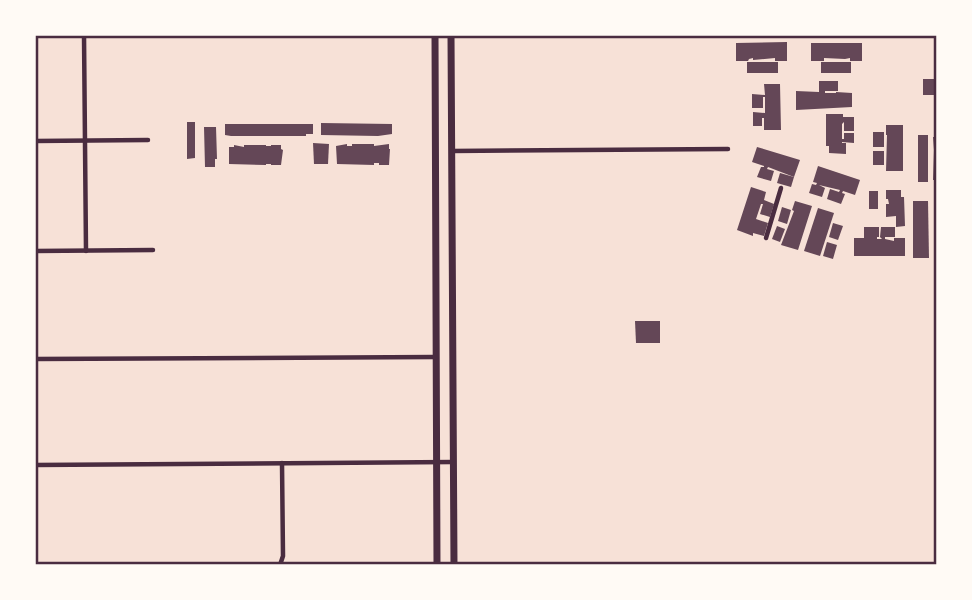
<svg xmlns="http://www.w3.org/2000/svg" width="972" height="600" viewBox="0 0 972 600" font-family="'Fira Sans',sans-serif">
  <rect width="100%" height="100%" fill="#f7e1d7"/>
  <g fill="#644757">
    <polygon points="787,42 787,61 775,61 775,58 753,60 753,58 749,59 748,61 736,61 736,43"/>
    <polygon points="811,43 862,43 862,61 850,61 850,58 845,59 824,58 824,61 811,61"/>
    <rect x="747" y="62" width="31" height="11"/>
    <rect x="821" y="62" width="30" height="11"/>
    <rect x="923" y="79" width="14" height="16"/>
    <polygon points="819,81 838,81 838,91 825,91 825,93 836,93 836,92 852,93 852,107 796,110 796,91 819,92"/>
    <polygon points="764,84 780,84 781,130 764,130 764,118 762,118 762,126 753,126 753,112 765,113 765,97 763,97 763,108 752,108 752,94 765,95"/>
    <polygon points="826,114 843,114 843,117 854,117 854,131 844,131 844,122 842,124 842,139 844,139 844,133 854,133 854,143 842,142 842,143 846,143 846,154 829,153 829,146 826,146"/>
    <polygon points="187,122 195,122 195,158 187,159"/>
    <polygon points="321,123 392,124 392,134 378,136 321,135"/>
    <polygon points="225,124 313,124 313,134 306,134 306,136 231,136 225,135"/>
    <polygon points="886,125 903,125 903,171 886,171 887,135 886,135"/>
    <polygon points="204,127 216,127 217,159 215,159 215,167 205,167"/>
    <rect x="873" y="132" width="11" height="15"/>
    <rect x="918" y="135" width="10" height="47"/>
    <polygon points="933,137 937,137 937,180 933,180 934,150"/>
    <polygon points="313,143 329,144 328,164 314,164"/>
    <polygon points="347,144 347,146 352,146 352,144 374,144 374,146 389,144 389,149 390,149 389,165 379,165 379,163 374,163 374,165 337,164 336,146"/>
    <polygon points="234,145 244,147 244,145 266,145 266,146 271,146 271,145 281,145 281,149 283,150 281,165 271,165 271,164 266,164 266,165 229,164 229,147 234,147"/>
    <polygon points="757,147 800,160 794,177 768,167 767,169 774,171 771,181 757,177 761,167 764,167 764,166 752,162"/>
    <rect x="873" y="151" width="11" height="14"/>
    <polygon points="818,166 860,180 855,195 843,191 842,193 845,194 841,204 827,199 830,189 839,192 840,190 819,185 825,188 822,197 809,193 812,184 816,185 817,183 813,182"/>
    <polygon points="780,173 794,177 791,187 777,183"/>
    <polygon points="751,187 766,192 764,200 774,204 770,217 760,214 763,204 761,204 756,219 768,223 764,236 753,233 753,236 737,230"/>
    <polygon points="886,190 901,190 901,197 904,197 905,226 896,227 896,216 886,217 886,204 889,204 888,199 886,199"/>
    <rect x="869" y="191" width="9" height="18"/>
    <polygon points="795,201 812,206 798,250 781,245 794,211 792,210"/>
    <polygon points="913,201 928,201 929,258 913,258"/>
    <polygon points="782,207 791,210 787,224 778,221"/>
    <polygon points="818,208 834,213 820,256 804,251"/>
    <polygon points="833,223 843,226 838,240 829,237"/>
    <polygon points="777,226 785,229 780,242 772,239"/>
    <polygon points="864,227 879,227 879,237 877,237 877,239 882,239 880,237 881,227 895,227 895,237 885,237 885,239 894,241 894,238 905,238 905,256 854,256 854,238 864,238"/>
    <polygon points="827,242 837,245 833,259 823,256"/>
    <polygon points="635,321 660,321 660,343 636,343"/>
  </g>
  <g fill="none" stroke-linecap="round" stroke-linejoin="round">
    <g stroke="#4a2c40" stroke-width="4.5">
      <polyline points="84,35 86,251"/>
      <polyline points="35,141 148,140"/>
      <polyline points="452,151 728,149"/>
      <polyline points="766,238 781,188"/>
      <polyline points="35,251 153,250"/>
      <polyline points="35,359 435,357"/>
      <polyline points="35,465 453,462"/>
      <polyline points="280,565 283,556 282,463"/>
    </g>
    <g stroke="#4a2c40" stroke-width="7">
      <polyline points="435,35 437,565"/>
      <polyline points="451,35 454,565"/>
    </g>
  </g>
  <rect width="972" height="600" fill="none" stroke="#fffaf5" stroke-width="74"/>
  <rect x="37" y="37" width="898" height="526" fill="none" stroke="#4a2c40" stroke-width="2.5"/>
</svg>
